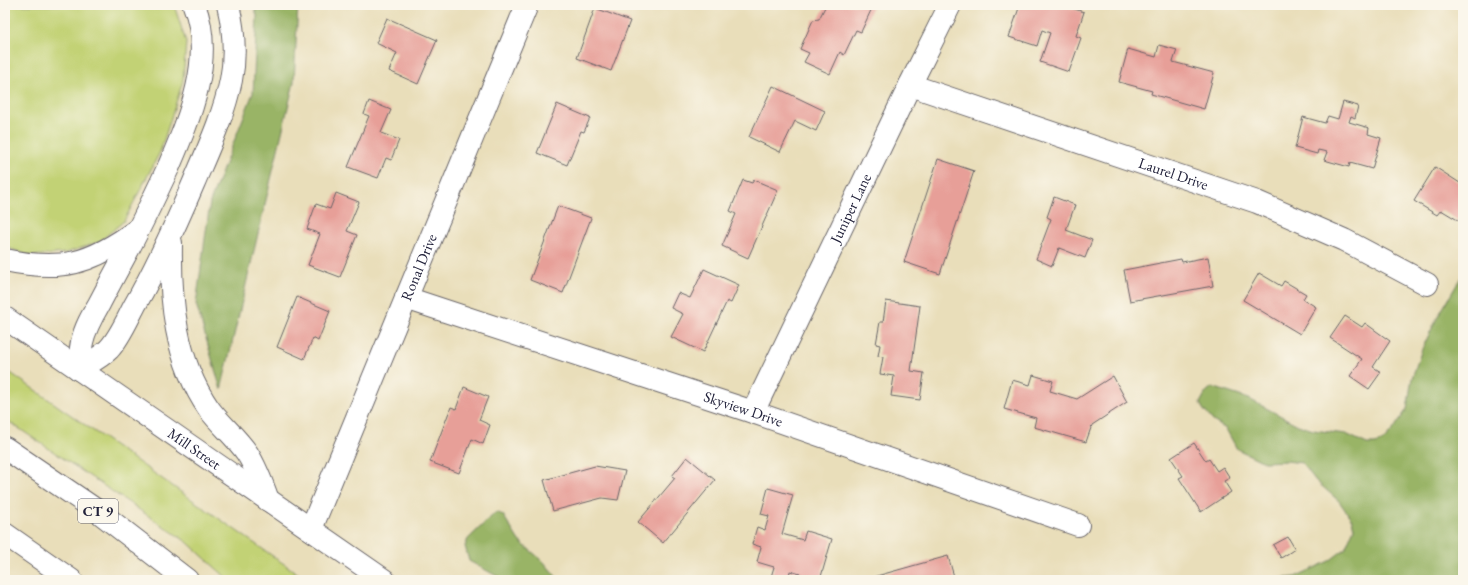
<svg xmlns="http://www.w3.org/2000/svg" width="1468" height="585" viewBox="0 0 1468 585" font-family="'EB Garamond',serif">
  <rect width="100%" height="100%" fill="#fbf7ec"/>
  <filter id="ink" filterUnits="userSpaceOnUse"><feTurbulence type="fractalNoise" baseFrequency=".025" numOctaves="2"/><feDisplacementMap in="SourceGraphic" scale="8" xChannelSelector="R" yChannelSelector="G"/><feConvolveMatrix kernelMatrix="1 2 1 2 8 2 1 2 1" color-interpolation-filters="sRGB"/></filter>
  <filter id="wash" filterUnits="userSpaceOnUse"><feTurbulence type="fractalNoise" baseFrequency=".012" numOctaves="4" result="noise"/><feDisplacementMap in="SourceGraphic" scale="16" xChannelSelector="R" yChannelSelector="G"/><feGaussianBlur stdDeviation="0.9" result="paint"/><feColorMatrix in="noise" values="0 0 0 0 0 0 0 0 0 0 0 0 0 0 0 0 0 1.4 0 .05"/><feComposite in="paint" operator="in"/></filter>
  <g filter="url(#wash)">
    <rect width="100%" height="100%" fill="#e9deba"/>
    <g fill="#c2d274" stroke="#727a58">
      <polygon points="5,5 174,5 186,42 183,81 160,152 124,221 99,242 66,253 31,256 5,247"/>
      <polygon points="5,369 307,580 229,580 187,542 5,419"/>
    </g>
    <g fill="#99b466" stroke="#5e6b50">
      <polygon points="253,5 298,5 294,82 221,390 196,304 210,202 253,93 257,15"/>
      <polygon points="1463,274 1463,580 1265,580 1295,577 1329,561 1345,549 1354,528 1352,520 1339,501 1316,481 1302,463 1287,461 1264,462 1237,449 1226,429 1213,421 1203,409 1200,403 1206,392 1212,387 1249,399 1298,425 1313,430 1346,434 1367,444 1375,444 1383,441 1393,430 1407,409 1412,378 1422,349 1436,320"/>
      <polygon points="496,512 503,515 519,541 543,561 559,580 504,580 469,561 465,546 468,539"/>
    </g>
    <g id="blocks">
      <g fill="#e79f98">
        <polygon points="826,5 864,5 872,8 861,32 856,30 844,55 840,52 830,74 804,62 809,53 800,49 813,20 819,19"/>
        <polygon points="1020,5 1062,5 1084,12 1076,36 1081,38 1069,72 1040,62 1050,33 1042,30 1037,46 1009,37"/>
        <polygon points="595,8 630,21 611,71 577,58"/>
        <polygon points="387,18 437,40 418,84 389,71 397,53 376,43"/>
        <polygon points="1159,45 1177,50 1173,62 1214,73 1204,109 1151,94 1152,91 1119,82 1128,49 1156,57"/>
        <polygon points="773,86 825,111 816,131 795,121 780,152 749,137"/>
        <polygon points="369,101 391,110 381,133 399,140 391,160 386,158 378,178 348,167 369,116 364,114"/>
        <polygon points="1343,102 1358,106 1355,118 1351,116 1349,122 1369,128 1368,134 1381,138 1372,169 1350,163 1349,167 1324,160 1327,152 1318,150 1317,154 1295,148 1303,117 1325,123 1328,116 1338,119"/>
        <polygon points="557,104 590,118 584,132 581,131 567,165 537,153"/>
        <polygon points="938,159 974,171 940,274 904,262"/>
        <polygon points="1435,167 1463,185 1463,218 1461,222 1441,210 1437,215 1414,201"/>
        <polygon points="743,180 752,183 754,180 778,190 748,258 722,246 736,214 730,211"/>
        <polygon points="336,193 359,202 347,231 357,235 340,277 308,265 320,234 307,229 316,204 330,209"/>
        <polygon points="1054,197 1075,205 1066,230 1092,240 1085,258 1059,248 1052,266 1036,259 1051,219 1047,217"/>
        <polygon points="558,206 591,218 563,293 530,280"/>
        <polygon points="1208,257 1213,286 1130,301 1124,270 1181,259 1182,262"/>
        <polygon points="704,269 739,285 731,303 727,301 703,352 671,337 683,314 671,308 678,293 690,298"/>
        <polygon points="1259,273 1281,286 1284,281 1306,294 1303,299 1316,307 1300,334 1243,300"/>
        <polygon points="297,297 330,311 318,341 313,338 304,359 277,347"/>
        <polygon points="886,301 920,306 911,371 924,373 920,400 891,396 894,376 880,374 883,357 878,356 880,345 876,344 880,322 883,322"/>
        <polygon points="1345,316 1362,327 1365,323 1390,341 1373,367 1381,372 1369,389 1350,376 1362,359 1330,338"/>
        <polygon points="1033,375 1053,381 1050,391 1077,399 1113,376 1127,402 1092,425 1086,442 1034,427 1036,418 1004,409 1012,380 1030,385"/>
        <polygon points="464,387 488,397 479,420 490,425 483,444 472,439 459,473 430,462 451,407 456,409"/>
        <polygon points="1194,443 1206,461 1209,459 1217,471 1223,467 1230,478 1224,481 1231,492 1201,512 1179,478 1183,476 1171,458"/>
        <polygon points="687,457 715,480 663,543 638,522 675,478 672,476"/>
        <polygon points="595,466 625,471 618,500 602,498 553,511 544,480"/>
        <polygon points="768,488 793,495 782,534 803,540 806,531 832,539 820,580 790,571 788,580 770,580 774,567 757,562 761,547 752,544 757,527 765,530 769,516 761,514"/>
        <polygon points="1288,537 1295,549 1281,558 1273,545"/>
        <polygon points="948,556 955,580 874,580 873,577"/>
      </g>
    </g>
  </g>
  <g filter="url(#ink)">
    <use href="#blocks" fill-opacity="0" stroke="#686467" stroke-width="1"/>
    <g fill="none" stroke-linecap="round" stroke-linejoin="round">
      <g stroke="#686467" stroke-width="24">
        <g id="minor">
          <path id="s1" d="M910 85 1257 202 1344 240 1427 284"/>
          <path id="s2" d="M406 298 753 412 1078 525"/>
          <path id="s3" d="M753 412 910 85 950 5"/>
          <path id="s4" d="M311 529 527 5"/>
        </g>
      </g>
      <g stroke="#686467" stroke-width="24">
        <g id="major">
          <path id="s5" d="M5 318 384 580"/>
        </g>
      </g>
      <g stroke="#686467" stroke-width="24">
        <g id="highway">
          <path d="M171 243C170 300 175 360 209 409 220 424 236 437 247 453 256 467 262 483 268 500"/>
          <path d="M5 260C61 272 91 264 137 230"/>
          <path d="M79 369C89 363 100 358 109 349 120 337 127 320 135 305 158 265 176 224 194 182 208 149 224 115 231 80 236 55 234 30 228 5"/>
          <path d="M79 369C79 360 80 351 82 342 85 328 92 316 99 304 107 289 114 275 122 261 139 230 154 198 169 166 190 117 215 58 194 5"/>
          <polyline points="5,448 99,512 187,580"/>
          <polyline points="5,534 71,580"/>
        </g>
      </g>
      <use href="#minor" stroke="#fff" stroke-width="22"/>
      <use href="#major" stroke="#fff" stroke-width="22"/>
      <use href="#highway" stroke="#fff" stroke-width="22"/>
    </g>
  </g>
  <g text-anchor="middle" stroke-width="3" stroke-linejoin="round" paint-order="stroke">
    <rect fill="#fbf7ec" stroke="#636270" stroke-width="1" x="78" y="499" width="40" height="24" rx="3"/>
    <g font-size="14" font-weight="bold" fill="#22223b">
      <text x="98" y="516">CT 9</text>
    </g>
    <g font-size="15" fill="#22223b" stroke="#fbf7ec">
      <text dy="5" stroke="none"><textPath href="#s1" startOffset="278">Laurel Drive</textPath></text>
      <text dy="5" stroke="none"><textPath href="#s3" startOffset="226">Juniper Lane</textPath></text>
      <text dy="5" stroke="none"><textPath href="#s4" startOffset="283">Ronal Drive</textPath></text>
      <text dy="5" stroke="none"><textPath href="#s2" startOffset="355">Skyview Drive</textPath></text>
      <text dy="5" stroke="none"><textPath href="#s5" startOffset="230">Mill Street</textPath></text>
    </g>
  </g>
  <rect width="1468" height="585" fill="none" stroke="#fbf7ec" stroke-width="20"/>
</svg>
